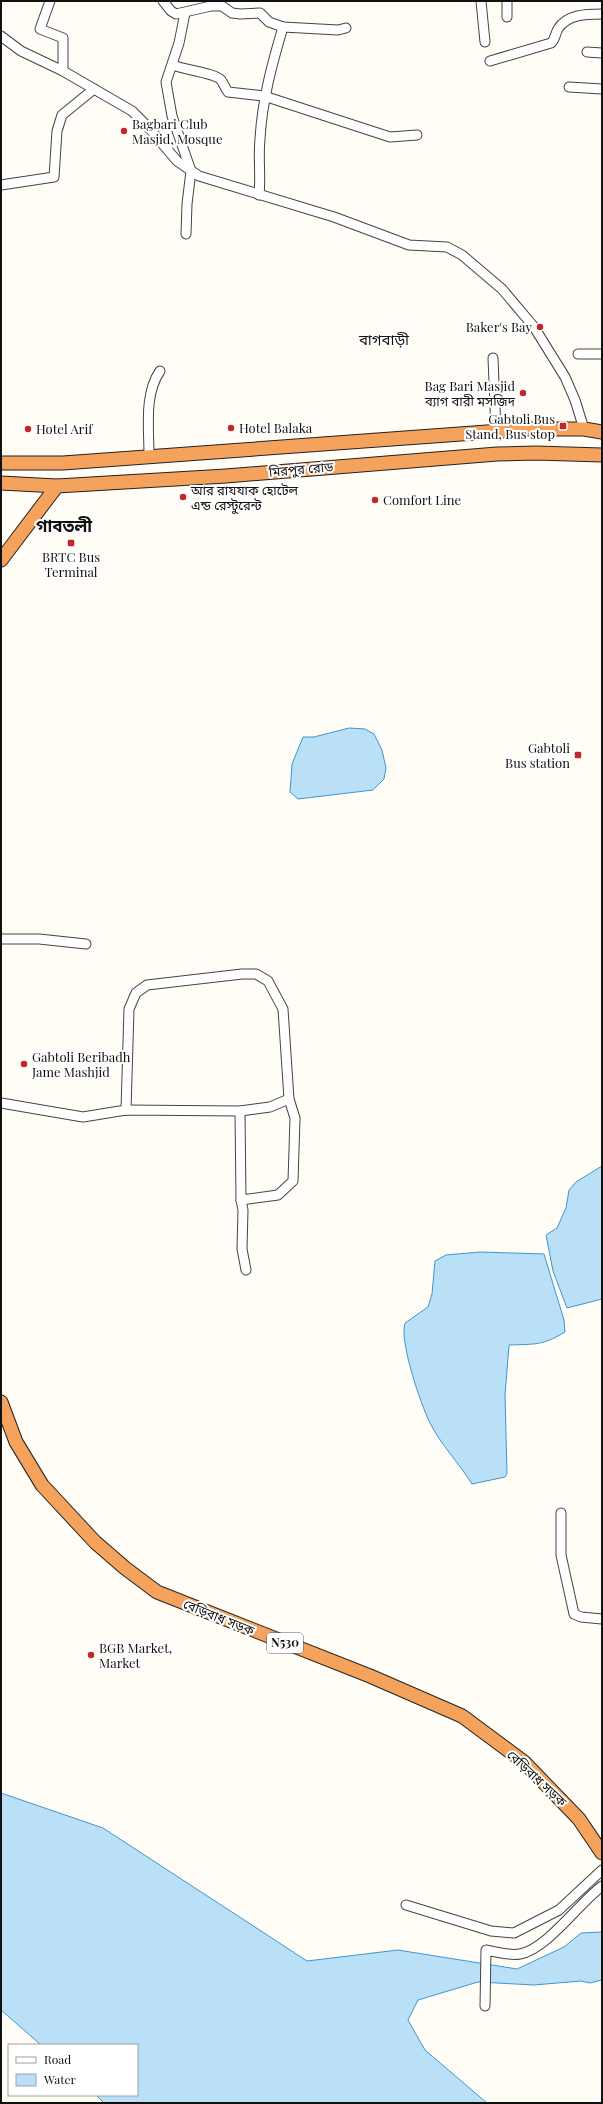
<svg xmlns="http://www.w3.org/2000/svg" width="603" height="2104" viewBox="0 0 603 2104" font-family="'Playfair Display','Noto Sans Bengali',serif">
  <rect width="100%" height="100%" fill="#fffdf5"/>
  <g fill="#b9e0f7" stroke="#3f96cf">
    <polygon points="349,728 365,729 374,734 382,750 386,768 384,779 373,790 298,799 290,792 292,764 303,737 314,737"/>
    <polygon points="602,1166 602,1299 567,1308 553,1271 546,1235 557,1228 566,1208 569,1190 576,1182"/>
    <path d="M480 1252 544 1254 564 1320 565 1332C542 1346 534 1344 509 1345L505 1395 507 1474 505 1477 472 1484C459 1463 441 1445 430 1423 421 1405 399 1341 405 1323L428 1307 432 1294 435 1261 446 1255Z"/>
    <polygon points="1,1793 103,1828 307,1961 398,1950 517,1969 564,1947 581,1933 602,1932 602,1980 590,1983 581,1981 534,1985 478,1982 418,2000 408,2020 425,2050 487,2103 104,2103 96,2095 137,2095 137,2045 41,2045 1,2010"/>
  </g>
  <g fill="none" stroke-linecap="round" stroke-linejoin="round">
    <g stroke="#444" stroke-width="11">
      <g id="minor">
        <polyline points="50,1 40,29 63,38 63,71"/>
        <path d="M163 1 171 11 176 14 211 6H222L232 13 240 14 260 13 269 22 283 27C272 64 262 101 260 139 258 158 261 176 259 195"/>
        <polyline points="481,1 485,42"/>
        <polyline points="507,1 507,17"/>
        <polyline points="185,13 179,43 166,82 172,116 191,171 187,204 186,234"/>
        <polyline points="283,27 338,30 346,28"/>
        <polyline points="1,36 21,51 63,71 132,111 150,129 177,161 199,176 334,217 409,245 447,247 462,255 502,289 534,327 565,377 575,400 584,429"/>
        <polyline points="587,52 602,53"/>
        <path d="M490 61 551 43C555 40 555 34 558 29 567 14 587 14 602 14"/>
        <path d="M173 65C184 70 215 73 221 80 224 84 225 88 228 92L264 96 390 137 417 135"/>
        <polyline points="569,87 602,89"/>
        <polyline points="1,185 54,177 57,131 62,115 94,89"/>
        <polyline points="578,354 602,354"/>
        <polyline points="493,358 496,431"/>
        <path d="M149 455C149 428 144 394 160 371"/>
        <polyline points="1,939 39,939 86,944"/>
        <polyline points="1,1103 83,1117 126,1110 240,1111 270,1107 289,1099"/>
        <polyline points="126,1110 129,1009 136,993 147,985 242,974 256,974 268,981 283,1009 289,1099 295,1118 293,1181 278,1195 241,1200"/>
        <polyline points="240,1111 241,1200 243,1210 242,1249 246,1270"/>
        <polyline points="561,1513 561,1555 574,1614 581,1617 602,1619"/>
        <polyline points="406,1905 491,1931 514,1933 559,1910 602,1870"/>
        <path d="M485 2006 486 1950C497 1952 509 1956 520 1954 547 1949 579 1903 602 1886"/>
      </g>
    </g>
    <g stroke="#222" stroke-width="15">
      <g id="highway">
        <polyline points="1,463 63,463 529,429 584,429 602,432"/>
        <polyline points="1,483 57,486 226,476 497,454 536,453 602,455"/>
        <polyline points="1,560 57,486"/>
        <polyline points="1,1402 16,1442 42,1485 95,1542 125,1568 157,1592 370,1676 462,1716 524,1762 579,1819 602,1853"/>
      </g>
    </g>
    <use href="#minor" stroke="#fff" stroke-width="9"/>
    <use href="#highway" stroke="#f5a25d" stroke-width="13"/>
  </g>
  <g fill="#c4262e" stroke="#fff" stroke-width="1.5">
    <circle cx="124" cy="131" r="4"/>
    <circle cx="540" cy="327" r="4"/>
    <circle cx="523" cy="393" r="4"/>
    <rect x="559" y="422" width="8" height="8" rx="2"/>
    <circle cx="231" cy="428" r="4"/>
    <circle cx="28" cy="429" r="4"/>
    <circle cx="183" cy="497" r="4"/>
    <circle cx="375" cy="500" r="4"/>
    <rect x="67" y="539" width="8" height="8" rx="2"/>
    <rect x="574" y="751" width="8" height="8" rx="2"/>
    <circle cx="24" cy="1064" r="4"/>
    <circle cx="91" cy="1655" r="4"/>
  </g>
  <g text-anchor="middle" stroke-width="4" stroke-linejoin="round" paint-order="stroke">
    <rect fill="#fff" stroke="#585858" stroke-width="1" x="267" y="1633" width="36" height="20" rx="3"/>
    <g font-size="12" font-weight="bold" fill="#111">
      <text x="285" y="1647">N530</text>
    </g>
    <g font-size="13" fill="#111" stroke="#fff" text-anchor="start">
      <text x="132" y="129">Bagbari Club<tspan x="132" dy="15">Masjid, Mosque</tspan></text>
      <text x="532" y="332" text-anchor="end">Baker's Bay</text>
      <text x="515" y="391" text-anchor="end">Bag Bari Masjid<tspan x="515" dy="15">ব্যাগ বারী মসজিদ</tspan></text>
      <text x="555" y="424" text-anchor="end">Gabtoli Bus<tspan x="555" dy="15">Stand, Bus stop</tspan></text>
      <text x="239" y="433">Hotel Balaka</text>
      <text x="36" y="434">Hotel Arif</text>
      <text x="191" y="495">আর রাযযাক হোটেল<tspan x="191" dy="15">এন্ড রেস্টুরেন্ট</tspan></text>
      <text x="383" y="505">Comfort Line</text>
      <text x="71" y="562" text-anchor="middle">BRTC Bus<tspan x="71" dy="15">Terminal</tspan></text>
      <text x="570" y="753" text-anchor="end">Gabtoli<tspan x="570" dy="15">Bus station</tspan></text>
      <text x="32" y="1062">Gabtoli Beribadh<tspan x="32" dy="15">Jame Mashjid</tspan></text>
      <text x="99" y="1653">BGB Market,<tspan x="99" dy="15">Market</tspan></text>
    </g>
    <g font-size="13" fill="#111" stroke="#fff">
      <text transform="translate(301 469) rotate(-5)" y="5">মিরপুর রোড</text>
      <text transform="translate(219 1617) rotate(22)" y="5">বেড়িবাধ সড়ক</text>
      <text transform="translate(537 1778) rotate(43)" y="5">বেড়িবাধ সড়ক</text>
    </g>
    <g font-size="15" fill="#111" stroke="#fff">
      <text x="384" y="345">বাগবাড়ী</text>
    </g>
    <g font-size="17" font-weight="bold" fill="#111" stroke="#fff">
      <text x="64" y="532">গাবতলী</text>
    </g>
  </g>
  <rect width="603" height="2104" fill="none" stroke="#111111" stroke-width="4"/>
  <rect x="8" y="2044" width="130" height="52" fill="#ffffff" stroke="#a0a0a0"/>
  <rect x="16" y="2057" width="20" height="6" fill="#ffffff" stroke="#a0a0a0"/>
  <text x="44" y="2064" font-size="12" fill="#111111">Road</text>
  <rect x="16" y="2074" width="20" height="12" fill="#b9e0f7" stroke="#a0a0a0"/>
  <text x="44" y="2084" font-size="12" fill="#111111">Water</text>
</svg>
